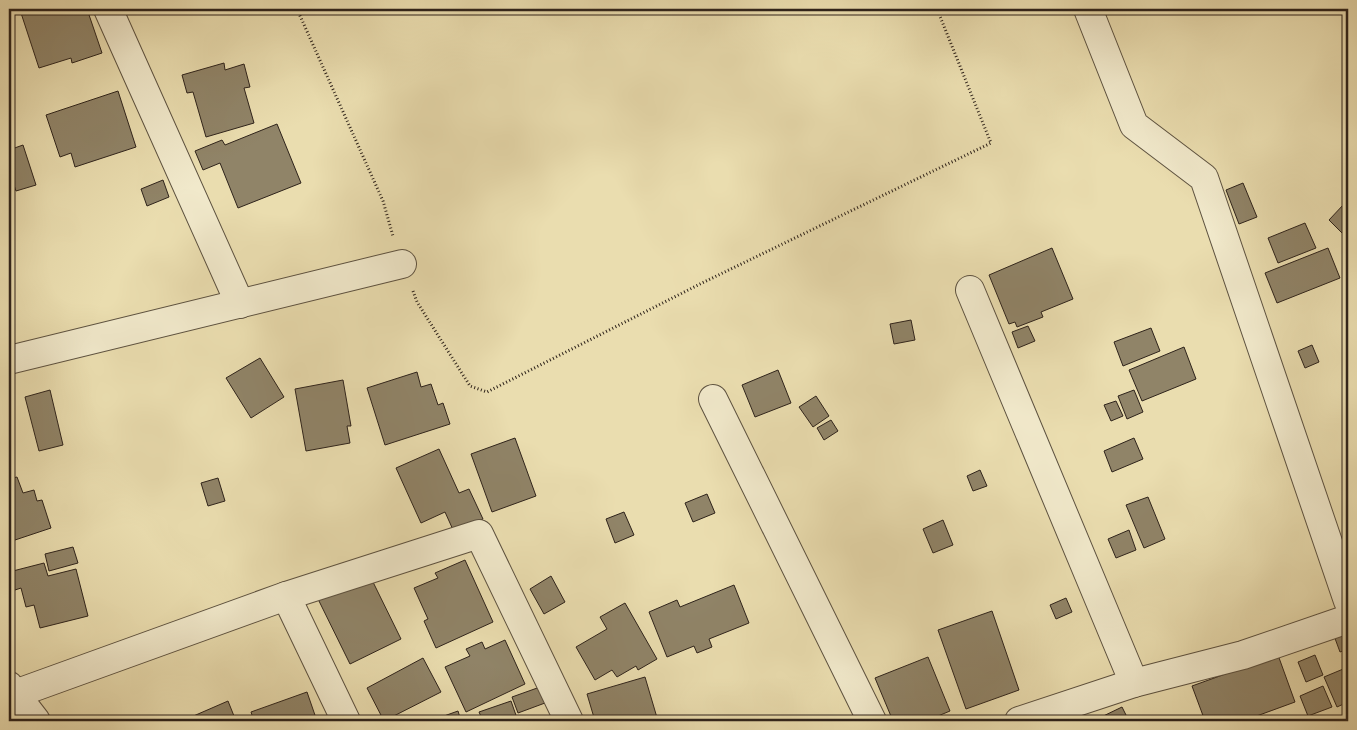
<svg xmlns="http://www.w3.org/2000/svg" width="1357" height="730" viewBox="0 0 1357 730" font-family="Vollkorn,serif">
  <rect width="100%" height="100%" fill="#eaddaf"/>
  <filter id="stains"><feTurbulence type="fractalNoise" baseFrequency=".004" numOctaves="4"/><feColorMatrix values="0 0 0 0 .2 0 0 0 0 .09 0 0 0 0 .02 0 0 0 .5 -.17"/></filter>
  <radialGradient id="worn" r=".72"><stop offset=".6" stop-color="#630" stop-opacity="0"/><stop offset="1" stop-color="#630" stop-opacity=".3"/></radialGradient>
  <g fill="#908468" stroke="#2e231b">
    <polygon points="34,9 87,9 102,53 72,63 71,58 39,68 21,13"/>
    <polygon points="224,63 225,70 244,64 250,87 244,88 254,123 206,137 193,92 187,93 182,75"/>
    <polygon points="118,91 136,147 75,167 71,153 60,157 46,115"/>
    <polygon points="277,124 301,183 238,208 220,163 203,170 195,151 222,140 225,145"/>
    <polygon points="23,145 36,185 16,191 9,170 9,150"/>
    <polygon points="163,180 169,197 147,206 141,189"/>
    <polygon points="1243,183 1257,217 1239,224 1226,190"/>
    <polygon points="1344,204 1348,208 1348,234 1346,237 1329,220"/>
    <polygon points="1305,223 1316,248 1278,263 1268,238"/>
    <polygon points="1052,248 1073,299 1041,312 1043,317 1017,327 1015,322 1009,324 989,275"/>
    <polygon points="1328,248 1340,278 1277,303 1265,273"/>
    <polygon points="911,320 915,340 894,344 890,324"/>
    <polygon points="1028,326 1035,341 1018,348 1012,332"/>
    <polygon points="1151,328 1160,351 1123,366 1114,342"/>
    <polygon points="1312,345 1319,362 1305,368 1298,351"/>
    <polygon points="1184,347 1196,379 1142,401 1129,370"/>
    <polygon points="260,358 284,397 251,418 226,378"/>
    <polygon points="778,370 791,403 755,417 742,385"/>
    <polygon points="417,372 421,387 431,384 438,405 443,403 450,424 385,445 367,388"/>
    <polygon points="343,380 351,426 347,426 350,443 306,451 295,389"/>
    <polygon points="50,390 63,445 39,451 25,397"/>
    <polygon points="1134,390 1143,412 1127,419 1118,396"/>
    <polygon points="816,396 829,416 813,427 799,407"/>
    <polygon points="1116,401 1123,416 1111,421 1104,405"/>
    <polygon points="831,420 838,431 824,440 817,428"/>
    <polygon points="515,438 536,496 492,512 471,454"/>
    <polygon points="1134,438 1143,459 1112,472 1104,451"/>
    <polygon points="439,449 459,493 469,489 483,519 454,532 445,512 421,523 396,468"/>
    <polygon points="980,470 987,486 973,491 967,476"/>
    <polygon points="17,477 23,493 34,490 37,501 42,500 51,528 9,542 9,479"/>
    <polygon points="218,478 225,501 208,506 201,483"/>
    <polygon points="707,494 715,513 693,522 685,503"/>
    <polygon points="1148,497 1165,539 1144,548 1126,505"/>
    <polygon points="624,512 634,535 615,543 606,519"/>
    <polygon points="943,520 953,545 933,553 923,529"/>
    <polygon points="1129,530 1136,550 1116,558 1108,539"/>
    <polygon points="73,547 78,563 49,571 45,554"/>
    <polygon points="465,560 493,622 436,648 424,621 428,619 414,588 438,578 435,573"/>
    <polygon points="44,563 48,576 76,569 88,616 40,628 34,605 26,607 21,588 9,592 9,572"/>
    <polygon points="551,576 565,602 544,614 530,589"/>
    <polygon points="372,580 401,639 350,664 318,599"/>
    <polygon points="734,585 749,623 709,639 712,647 697,653 694,646 667,657 649,612 677,600 680,607"/>
    <polygon points="1066,598 1072,612 1056,619 1050,605"/>
    <polygon points="625,603 657,659 638,670 636,666 617,677 612,670 595,680 576,647 607,629 600,617"/>
    <polygon points="992,611 1019,690 966,709 938,630"/>
    <polygon points="1348,627 1348,649 1340,652 1333,633"/>
    <polygon points="505,640 525,684 466,712 445,667 470,656 466,649 482,642 485,649"/>
    <polygon points="1278,655 1295,702 1243,721 1205,721 1192,686"/>
    <polygon points="1315,655 1323,675 1306,682 1298,662"/>
    <polygon points="928,657 950,711 926,721 893,721 875,678"/>
    <polygon points="423,658 441,692 384,721 367,688"/>
    <polygon points="1348,667 1348,702 1337,707 1324,677"/>
    <polygon points="645,677 658,721 595,721 587,694"/>
    <polygon points="1323,686 1332,707 1308,716 1300,696"/>
    <polygon points="540,687 545,703 518,713 512,697"/>
    <polygon points="307,692 317,721 254,721 251,712"/>
    <polygon points="228,701 236,721 182,721"/>
    <polygon points="511,701 518,721 483,721 479,712"/>
    <polygon points="1122,707 1129,721 1093,721"/>
    <polygon points="458,711 461,721 430,721"/>
  </g>
  <g fill="none" stroke-linecap="round" stroke-linejoin="round">
    <g stroke="#5d5240" stroke-width="30">
      <g id="minor">
        <polyline points="108,9 240,304"/>
        <polyline points="1088,9 1134,125 1204,178 1348,601"/>
        <polyline points="970,290 1134,683"/>
        <polyline points="9,360 402,264"/>
        <polyline points="713,399 872,721"/>
        <polyline points="286,596 346,721"/>
        <polyline points="9,686 36,721"/>
        <polyline points="15,694 286,596 479,534 569,721"/>
        <polyline points="1019,721 1134,683 1243,655 1348,619"/>
      </g>
    </g>
    <g stroke="#2e231b" stroke-width="3" stroke-dasharray="1 2.5" stroke-linecap="butt">
      <polyline points="297,9 383,201 393,236"/>
      <polyline points="413,291 417,302 470,386 487,392 702,283 991,143 937,9"/>
    </g>
    <use href="#minor" stroke="#f1e9cb" stroke-width="28"/>
  </g>
  <rect width="1357" height="730" fill="none" stroke="#eaddaf" stroke-width="30"/>
  <rect x="10" y="10" width="1337" height="710" fill="none" stroke="#2e231b" stroke-width="2.5"/>
  <rect x="15" y="15" width="1327" height="700" fill="none" stroke="#2e231b"/>
  <rect width="100%" height="100%" filter="url(#stains)"/>
  <rect width="100%" height="100%" fill="url(#worn)"/>
</svg>
